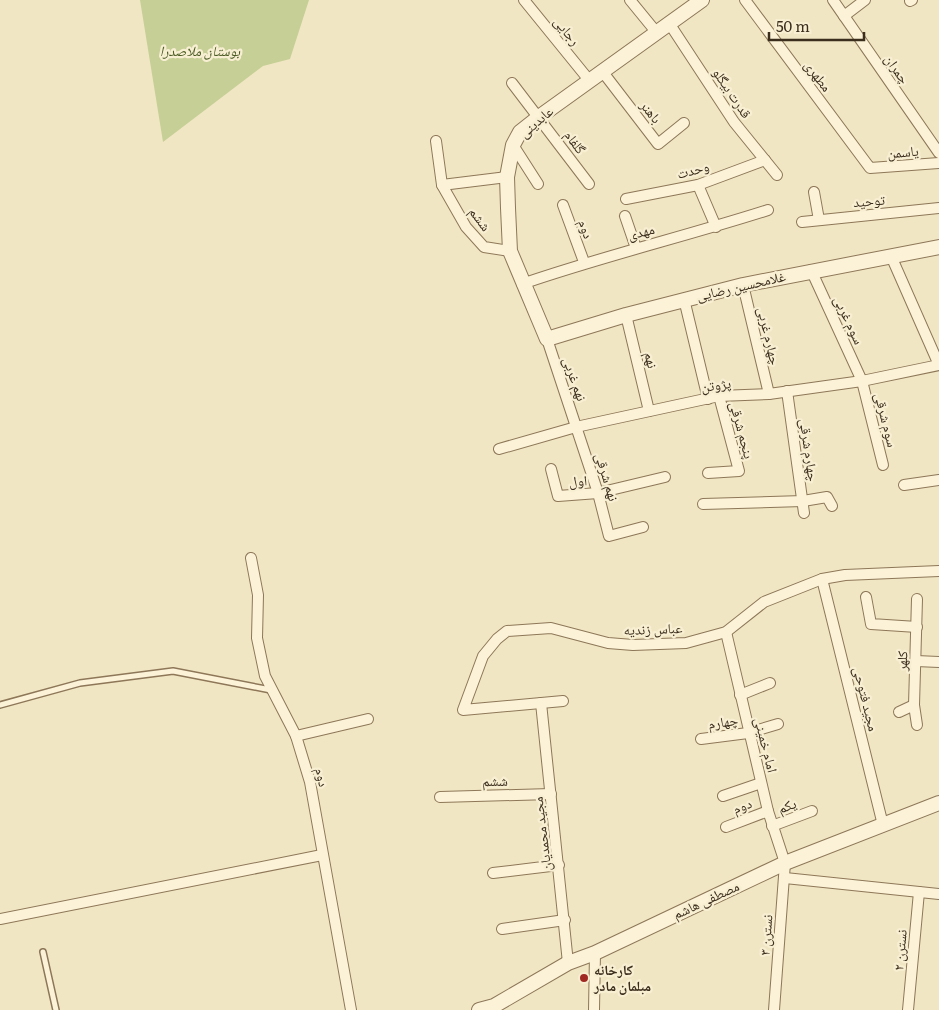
<svg xmlns="http://www.w3.org/2000/svg" width="939" height="1010" viewBox="0 0 939 1010" font-family="Literata,'Noto Naskh Arabic',serif">
  <rect width="100%" height="100%" fill="#f1e6c3"/>
  <polygon fill="#c6d096" points="140,0 309,0 290,59 263,66 163,142"/>
  <g fill="none" stroke-linecap="round" stroke-linejoin="round">
    <g stroke="#8d7758" stroke-width="8">
      <g id="service">
        <polyline points="0,705 80,683 173,671 271,690"/>
        <polyline points="43,952 56,1010"/>
      </g>
    </g>
    <g stroke="#8d7758" stroke-width="12">
      <g id="minor">
        <polyline points="524,0 589,80"/>
        <polyline points="630,0 657,33"/>
        <polyline points="745,0 870,168 939,163"/>
        <polyline points="833,0 939,153"/>
        <polyline points="910,1 912,0"/>
        <polyline points="844,16 865,0"/>
        <polyline points="669,23 734,122 777,175"/>
        <polyline points="602,71 658,144 684,123"/>
        <polyline points="512,83 589,184"/>
        <polyline points="436,141 442,185 466,227 484,247 510,251"/>
        <polyline points="513,145 538,184"/>
        <polyline points="442,185 507,177"/>
        <polyline points="698,185 716,227"/>
        <polyline points="814,192 819,220"/>
        <polyline points="626,199 698,185 765,160"/>
        <polyline points="563,205 584,262"/>
        <polyline points="625,216 636,248"/>
        <polyline points="802,222 939,208"/>
        <polyline points="891,256 939,365"/>
        <polyline points="811,270 862,381 883,465"/>
        <path d="M522 284C603 256 687 236 768 210"/>
        <polyline points="743,285 769,394"/>
        <polyline points="684,299 708,399"/>
        <polyline points="626,315 649,411"/>
        <polyline points="547,339 598,493 609,536 643,527"/>
        <polyline points="787,391 804,513"/>
        <polyline points="499,449 576,427 719,396 769,394 862,381 939,365"/>
        <polyline points="551,469 558,496 598,493 665,477"/>
        <polyline points="708,473 739,471 719,396"/>
        <polyline points="904,485 939,480"/>
        <polyline points="703,504 803,501 827,497 832,506"/>
        <polyline points="251,558 258,595 257,638 265,676 296,736 310,782 351,1010"/>
        <polyline points="822,579 883,825"/>
        <polyline points="866,597 871,624 917,627"/>
        <polyline points="726,632 768,811 785,863 774,1010"/>
        <polyline points="916,661 939,662"/>
        <polyline points="740,695 770,683"/>
        <polyline points="563,701 463,710 483,656 497,639 507,631 551,628 608,643 633,645 686,643 726,632 764,602 822,579 845,575 939,571"/>
        <polyline points="541,703 568,963"/>
        <polyline points="899,712 914,705"/>
        <polyline points="917,725 914,705 917,599"/>
        <polyline points="296,736 368,719"/>
        <polyline points="701,739 748,733 778,724"/>
        <polyline points="723,796 761,783"/>
        <polyline points="440,797 551,794"/>
        <polyline points="772,826 812,811"/>
        <polyline points="726,827 768,811"/>
        <polyline points="493,873 559,865"/>
        <polyline points="785,878 939,894"/>
        <polyline points="0,919 322,855"/>
        <polyline points="502,929 565,920"/>
        <polyline points="594,1010 595,953"/>
        <polyline points="908,1010 919,892"/>
      </g>
    </g>
    <g stroke="#8d7758" stroke-width="16">
      <g id="tertiary">
        <polyline points="702,0 539,117 520,132 513,145 507,177 508,208 510,251 547,339 626,315 743,285 939,247"/>
        <polyline points="479,1010 494,1006 568,963 595,953 785,863 939,803"/>
      </g>
    </g>
    <use href="#service" stroke="#fbf2d7" stroke-width="5"/>
    <use href="#minor" stroke="#fbf2d7" stroke-width="10"/>
    <use href="#tertiary" stroke="#fbf2d7" stroke-width="14"/>
  </g>
  <circle fill="#a12924" stroke="#f8efd3" stroke-width="2" cx="584" cy="978" r="5"/>
  <g text-anchor="middle" stroke-width="4.5" stroke-linejoin="round" paint-order="stroke">
    <g font-size="14" fill="#3c2e1d" stroke="#f8efd3">
      <text transform="translate(567 31) rotate(51)" y="5">رجایی</text>
      <text transform="translate(897 69) rotate(55)" y="5">چمران</text>
      <text transform="translate(818 76) rotate(53)" y="5">مطهری</text>
      <text transform="translate(732 93) rotate(56)" y="5">قدرت بیگلو</text>
      <text transform="translate(651 112) rotate(52)" y="5">باهنر</text>
      <text transform="translate(536 122) rotate(-41)" y="5">عابدینی</text>
      <text transform="translate(575 142) rotate(53)" y="5">گلفام</text>
      <text transform="translate(903 152) rotate(-5)" y="5">یاسمن</text>
      <text transform="translate(693 170) rotate(-15)" y="5">وحدت</text>
      <text transform="translate(869 201) rotate(-5)" y="5">توحید</text>
      <text transform="translate(480 219) rotate(53)" y="5">ششم</text>
      <text transform="translate(586 229) rotate(70)" y="5">دوم</text>
      <text transform="translate(641 232) rotate(-15)" y="5">مهدی</text>
      <text transform="translate(741 286) rotate(-13)" y="5">غلامحسین رضایی</text>
      <text transform="translate(849 320) rotate(65)" y="5">سوم غربی</text>
      <text transform="translate(769 336) rotate(77)" y="5">چهارم غربی</text>
      <text transform="translate(651 360) rotate(76)" y="5">نهم</text>
      <text transform="translate(575 379) rotate(71)" y="5">نهم غربی</text>
      <text transform="translate(716 385) rotate(-8)" y="5">پژوتن</text>
      <text transform="translate(886 420) rotate(76)" y="5">سوم شرقی</text>
      <text transform="translate(742 430) rotate(75)" y="5">پنجم شرقی</text>
      <text transform="translate(809 450) rotate(82)" y="5">چهارم شرقی</text>
      <text transform="translate(607 477) rotate(73)" y="5">نهم شرقی</text>
      <text transform="translate(578 481) rotate(-5)" y="5">اول</text>
      <text transform="translate(653 629) rotate(-2)" y="5">عباس زندیه</text>
      <text transform="translate(902 661) rotate(-88)" y="5">کلهر</text>
      <text transform="translate(866 699) rotate(76)" y="5">مجید فتوحی</text>
      <text transform="translate(723 722) rotate(-8)" y="5">چهارم</text>
      <text transform="translate(766 745) rotate(76)" y="5">امام خمینی</text>
      <text transform="translate(322 777) rotate(76)" y="5">دوم</text>
      <text transform="translate(495 781) rotate(-1)" y="5">ششم</text>
      <text transform="translate(742 806) rotate(-22)" y="5">دوم</text>
      <text transform="translate(787 806) rotate(-22)" y="5">یکم</text>
      <text transform="translate(542 834) rotate(-97)" y="5">مجید محمدیان</text>
      <text transform="translate(706 900) rotate(-25)" y="5">مصطفی هاشم</text>
      <text transform="translate(766 935) rotate(-86)" y="5">نسترن ۳</text>
      <text transform="translate(900 950) rotate(-85)" y="5">نسترن ۲</text>
    </g>
    <g font-size="14" font-style="italic" fill="#495a22" stroke="#f8efd3">
      <text x="200" y="56">بوستان ملاصدرا</text>
    </g>
    <g font-size="14" font-weight="bold" fill="#3c2e1d" stroke="#f8efd3" text-anchor="start">
      <text x="594" y="975">کارخانه<tspan x="594" dy="16">مبلمان مادر</tspan></text>
    </g>
  </g>
  <path d="M769 32v8h95v-8" fill="none" stroke="#3c2e1d" stroke-width="2.5"/>
  <text x="776" y="32" font-size="15" fill="#3c2e1d" stroke="#f8efd3" stroke-width="4" paint-order="stroke">50 m</text>
</svg>
